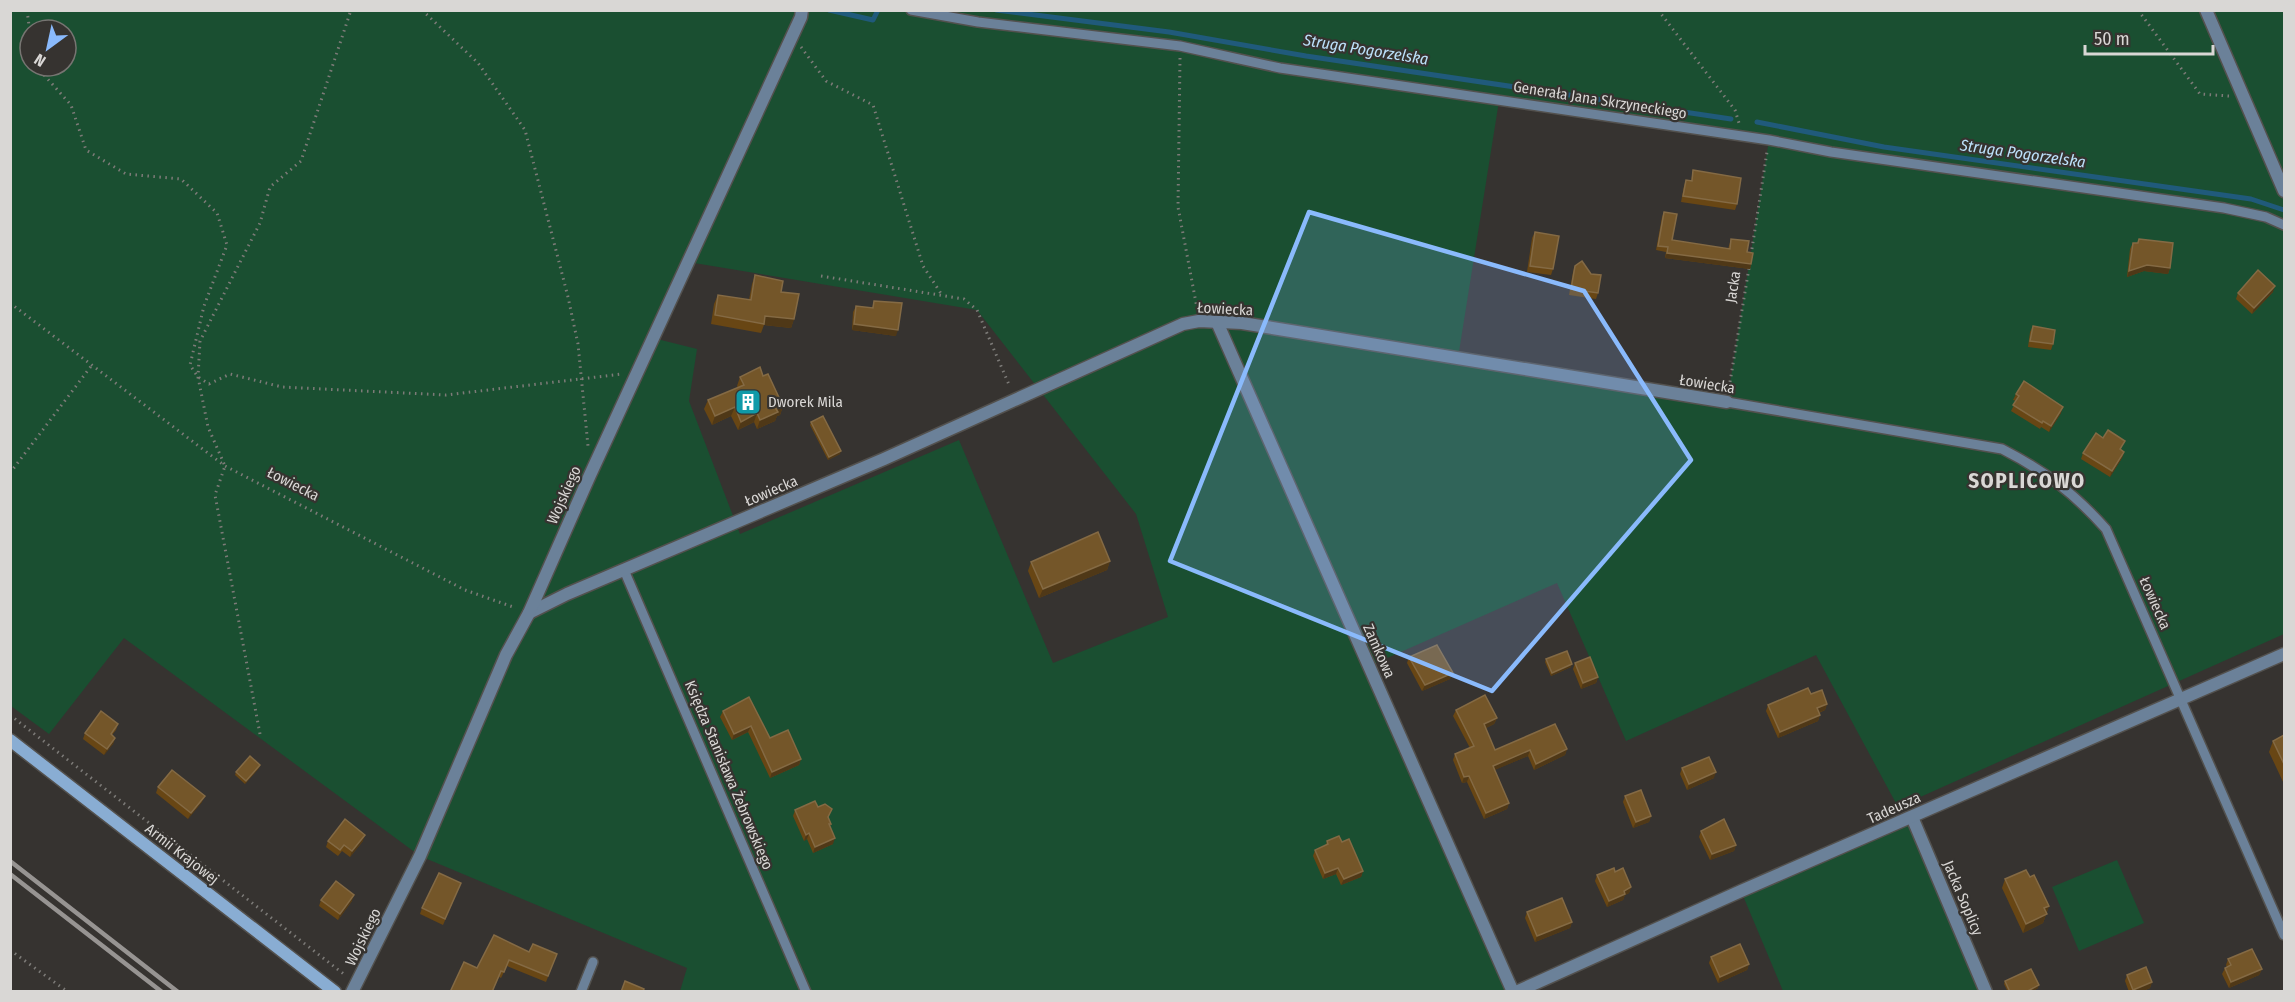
<svg xmlns="http://www.w3.org/2000/svg" width="2295" height="1002" viewBox="0 0 2295 1002" font-family="'Fira Sans Condensed',sans-serif">
  <rect width="100%" height="100%" fill="#363330"/>
  <g fill="#1a4f31" fill-rule="evenodd">
    <path d="M10 11H2284V634L1898 807 1816 655 1626 741 1557 583 1369 666 1513 991H680L687 968 420 856 124 638 49 734 11 706ZM30 30H66V66H30ZM1499 101 1769 140 1727 402 1458 358ZM688 262 977 310 1136 514 1168 617 1053 663 959 440 740 534 689 401 697 349 653 338Z"/>
    <polygon points="1912,817 1985,991 1783,991 1741,891"/>
    <polygon points="2117,860 2144,923 2079,951 2052,887"/>
  </g>
  <g fill="none" stroke-linecap="round" stroke-linejoin="round">
    <g stroke="#205a7b" stroke-width="5">
      <polyline points="829,10 873,20 878,10"/>
      <polyline points="996,10 1169,32 1306,56 1731,119"/>
      <polyline points="1757,122 1884,147 2251,199 2284,210"/>
    </g>
    <g stroke="#53514e" stroke-width="12">
      <g id="lane">
        <polyline points="911,10 978,22 1180,46 1280,68 1769,140 1831,152 2224,208 2266,217 2284,225"/>
        <path d="M1727 402 2002 449C2045 471 2074 493 2106 529L2284 935"/>
        <polyline points="624,570 806,992"/>
        <polyline points="581,992 593,962"/>
      </g>
    </g>
    <g stroke="#53514e" stroke-width="15">
      <g id="street">
        <polyline points="2206,10 2284,191"/>
        <polyline points="1217,322 1513,992"/>
        <polyline points="529,613 567,594 884,459 1183,324 1199,321 1242,323 1727,402"/>
        <polyline points="1912,817 1986,992"/>
        <polyline points="352,992 420,856 506,655 529,613 590,475 801,17 802,10"/>
        <polyline points="1516,992 1741,891 2284,654"/>
      </g>
    </g>
    <g stroke="#53514e" stroke-width="15">
      <polyline id="secondary" points="10,740 335,992"/>
    </g>
    <g stroke="#7d7b78" stroke-width="3" stroke-dasharray="1.5 4.5" stroke-linecap="butt">
      <polyline points="27,10 30,33"/>
      <polyline points="422,10 478,63 525,130 568,297 578,344 588,446"/>
      <polyline points="1658,10 1735,110 1739,123"/>
      <polyline points="2138,10 2200,94 2229,96"/>
      <polyline points="801,47 826,81 873,105 923,266 942,295"/>
      <polyline points="1180,58 1178,207 1197,308"/>
      <polyline points="36,66 71,105 86,150 126,174 181,179 217,213 227,245 204,306 190,365 198,377 209,384 230,374 282,387 446,395 622,374"/>
      <polyline points="1751,255 1767,152"/>
      <polyline points="821,276 964,299 977,310 1010,387"/>
      <polyline points="10,303 225,466 465,590 516,608"/>
      <polyline points="1729,388 1749,268"/>
      <polyline points="10,473 92,365"/>
      <polyline points="10,715 345,975"/>
      <polyline points="260,734 215,495 225,466 208,427 198,377 200,341 260,223 270,187 301,161 351,10"/>
      <polyline points="10,950 68,992"/>
    </g>
    <use href="#lane" stroke="#6b8199" stroke-width="9"/>
    <use href="#street" stroke="#6b8199" stroke-width="12"/>
    <use href="#secondary" stroke="#89add3" stroke-width="12"/>
    <g stroke="#979492" stroke-width="4.5">
      <polyline points="10,861 178,992"/>
      <polyline points="10,874 162,992"/>
    </g>
  </g>
  <g fill="#684614">
    <polygon points="1693,170 1737,204 1735,210 1681,202 1684,186 1686,180 1691,181"/>
    <polygon points="1664,212 1672,240 1728,249 1731,239 1747,252 1751,264 1750,269 1665,258 1666,252 1656,250 1662,217"/>
    <polygon points="1535,232 1553,269 1551,275 1527,272 1532,238"/>
    <polygon points="2139,239 2170,268 2168,274 2144,271 2127,277 2130,249 2133,243 2137,243"/>
    <polygon points="1575,266 1598,293 1596,299 1569,295 1573,272"/>
    <polygon points="755,275 781,292 794,319 791,328 764,325 761,333 711,324 714,304 718,295 749,300 752,284"/>
    <polygon points="2273,292 2252,314 2236,299 2238,293"/>
    <polygon points="874,301 896,336 852,330 853,312 856,306 872,308"/>
    <polygon points="2033,326 2053,344 2051,350 2028,347 2030,332"/>
    <polygon points="763,376 783,406 780,415 777,416 775,421 757,429 754,422 738,430 731,416 712,425 704,409 708,400 738,388 737,386 740,377"/>
    <polygon points="2016,394 2061,413 2049,432 2041,427 2040,429 2011,411 2016,401 2013,400"/>
    <polygon points="811,422 840,454 828,460 810,425"/>
    <polygon points="2103,438 2122,447 2121,449 2124,452 2122,458 2110,477 2081,459 2083,453"/>
    <polygon points="1110,561 1107,570 1039,598 1028,571 1031,562"/>
    <polygon points="1409,657 1450,679 1422,691 1407,663"/>
    <polygon points="1546,659 1571,667 1551,676 1545,662"/>
    <polygon points="1575,663 1598,677 1596,683 1581,689 1573,669"/>
    <polygon points="1811,694 1827,704 1825,710 1819,713 1820,715 1818,721 1778,738 1766,711 1768,705"/>
    <polygon points="749,697 770,738 801,759 799,765 770,778 748,732 732,740 720,717 723,711"/>
    <polygon points="1456,710 1497,718 1494,724 1486,728 1495,750 1567,749 1565,755 1534,770 1528,756 1494,770 1509,803 1507,809 1484,819 1467,782 1462,783 1453,760 1455,754 1470,748 1453,716"/>
    <polygon points="118,724 116,730 112,735 115,738 113,744 104,755 83,739 85,733"/>
    <polygon points="2284,735 2284,784 2269,752 2273,741"/>
    <polygon points="260,765 259,768 245,784 235,775 236,772"/>
    <polygon points="1682,768 1714,778 1687,790 1680,774"/>
    <polygon points="158,787 202,802 188,819 156,793"/>
    <polygon points="1625,796 1651,816 1649,822 1633,828 1623,802"/>
    <polygon points="818,807 828,818 831,824 830,826 833,844 813,853 807,839 804,841 793,816 795,810"/>
    <polygon points="1701,831 1736,845 1734,851 1710,860 1699,837"/>
    <polygon points="328,841 363,841 350,857 342,851 338,856 326,847"/>
    <polygon points="1327,841 1342,842 1363,871 1361,877 1341,885 1336,874 1323,879 1313,856 1315,850 1326,845"/>
    <polygon points="1615,872 1631,887 1629,893 1625,895 1623,900 1607,907 1595,881 1597,875"/>
    <polygon points="2030,877 2049,906 2043,923 2023,933 2002,888 2005,879"/>
    <polygon points="461,883 443,925 420,914 422,908"/>
    <polygon points="321,900 352,901 338,920 319,906"/>
    <polygon points="1527,912 1572,922 1570,928 1535,942 1525,918"/>
    <polygon points="529,952 557,954 546,982 507,966 501,978 499,977 492,992 451,992 464,962 477,968"/>
    <polygon points="1711,957 1749,964 1747,970 1718,983 1709,963"/>
    <polygon points="2228,959 2262,969 2259,975 2229,988 2222,974 2225,968 2227,967 2226,965"/>
    <polygon points="2127,975 2152,982 2150,988 2141,992 2129,992 2125,981"/>
    <polygon points="2005,981 2038,988 2031,992 2008,992 2004,984"/>
  </g>
  <g fill="#4f3817">
    <polygon points="1667,253 1751,264 1750,269 1665,258"/>
    <polygon points="2147,265 2170,268 2168,274 2144,271 2127,277 2129,271"/>
    <polygon points="2275,286 2273,292 2252,314 2254,308"/>
    <polygon points="765,316 794,319 791,328 764,325"/>
    <polygon points="854,324 898,330 896,336 852,330"/>
    <polygon points="783,406 780,415 777,416 775,421 757,429 760,420 776,409"/>
    <polygon points="735,407 731,416 712,425 715,416"/>
    <polygon points="2063,407 2061,413 2049,432 2051,426"/>
    <polygon points="757,413 754,422 738,430 741,422"/>
    <polygon points="841,451 840,454 828,460 829,457"/>
    <polygon points="2124,452 2122,458 2110,477 2112,471"/>
    <polygon points="1110,561 1107,570 1039,598 1043,589"/>
    <polygon points="1572,664 1571,667 1551,676 1552,673"/>
    <polygon points="1453,673 1450,679 1422,691 1425,685"/>
    <polygon points="1598,677 1596,683 1581,689 1583,683"/>
    <polygon points="1827,704 1825,710 1815,714 1817,708"/>
    <polygon points="1820,715 1818,721 1778,738 1780,732"/>
    <polygon points="1497,718 1494,724 1482,730 1484,724"/>
    <polygon points="751,726 748,732 732,740 734,734"/>
    <polygon points="115,738 113,744 104,755 107,749"/>
    <polygon points="1567,749 1565,755 1534,770 1536,764"/>
    <polygon points="1530,750 1528,756 1490,772 1493,766"/>
    <polygon points="801,759 799,765 770,778 772,772"/>
    <polygon points="260,765 259,768 245,784 246,781"/>
    <polygon points="1716,772 1714,778 1687,790 1689,784"/>
    <polygon points="1469,776 1467,782 1462,783 1464,777"/>
    <polygon points="205,796 202,802 188,819 191,813"/>
    <polygon points="1509,803 1507,809 1484,819 1486,813"/>
    <polygon points="1651,816 1649,822 1633,828 1636,822"/>
    <polygon points="809,833 807,839 804,841 806,835"/>
    <polygon points="365,835 363,841 350,857 352,851"/>
    <polygon points="835,838 833,844 813,853 815,847"/>
    <polygon points="1736,845 1734,851 1710,860 1712,854"/>
    <polygon points="1338,868 1336,874 1323,879 1325,873"/>
    <polygon points="1363,871 1361,877 1341,885 1344,879"/>
    <polygon points="1631,887 1629,893 1625,895 1623,900 1607,907 1609,901 1624,891"/>
    <polygon points="354,895 352,901 338,920 340,914"/>
    <polygon points="2049,906 2043,923 2023,933 2026,924 2044,908"/>
    <polygon points="1572,922 1570,928 1535,942 1537,936"/>
    <polygon points="1749,964 1747,970 1718,983 1720,977"/>
    <polygon points="2262,969 2259,975 2229,988 2231,982"/>
    <polygon points="2152,982 2150,988 2141,992 2132,992 2133,990"/>
    <polygon points="2039,985 2038,988 2031,992 2026,992"/>
  </g>
  <g fill="#745629" stroke="#846a44" stroke-width="1.5">
    <polygon points="1693,170 1741,178 1737,204 1683,196 1686,180 1692,181"/>
    <polygon points="1664,212 1677,214 1672,240 1730,249 1731,239 1749,241 1747,252 1753,253 1751,264 1667,253 1668,247 1658,246"/>
    <polygon points="1535,232 1559,236 1553,269 1530,266"/>
    <polygon points="2139,239 2173,243 2170,268 2147,265 2129,271 2133,243 2138,243"/>
    <polygon points="1582,261 1591,274 1601,275 1598,293 1571,289 1575,266"/>
    <polygon points="2258,270 2275,286 2254,308 2238,293"/>
    <polygon points="755,275 783,281 781,292 799,294 794,319 765,316 764,324 715,315 718,295 751,300"/>
    <polygon points="874,301 902,303 898,330 854,324 856,306 873,308"/>
    <polygon points="2033,326 2055,330 2053,344 2030,341"/>
    <polygon points="760,367 763,376 768,374 783,406 776,409 778,412 760,420 757,413 741,422 735,407 715,416 708,400 744,385 740,377"/>
    <polygon points="2024,381 2063,407 2051,426 2043,421 2042,423 2013,405 2019,396 2016,394"/>
    <polygon points="823,416 841,451 829,457 811,422"/>
    <polygon points="2108,430 2125,441 2120,449 2124,452 2112,471 2083,453 2096,433 2103,438"/>
    <polygon points="1098,532 1110,561 1043,589 1031,562"/>
    <polygon points="1437,645 1453,673 1425,685 1409,657"/>
    <polygon points="1567,651 1572,664 1552,673 1546,659"/>
    <polygon points="1590,657 1598,677 1583,683 1575,663"/>
    <polygon points="1808,688 1811,694 1822,690 1827,704 1817,708 1820,715 1780,732 1768,705"/>
    <polygon points="1485,695 1497,718 1484,724 1495,750 1555,724 1567,749 1536,764 1530,750 1493,766 1509,803 1486,813 1469,776 1464,777 1455,754 1474,746 1456,710"/>
    <polygon points="749,697 770,738 788,730 801,759 772,772 751,726 734,734 723,711"/>
    <polygon points="101,711 118,724 111,734 115,738 107,749 85,733"/>
    <polygon points="2284,735 2284,764 2273,741"/>
    <polygon points="250,756 260,765 246,781 236,772"/>
    <polygon points="1709,757 1716,772 1689,784 1682,768"/>
    <polygon points="172,770 205,796 191,813 158,787"/>
    <polygon points="1641,790 1651,816 1636,822 1625,796"/>
    <polygon points="815,801 818,807 825,804 832,809 828,817 831,824 829,824 835,838 815,847 809,833 806,835 795,810"/>
    <polygon points="345,819 365,835 352,851 344,845 340,850 328,841"/>
    <polygon points="1724,819 1736,845 1712,854 1701,831"/>
    <polygon points="1339,836 1342,842 1349,839 1363,871 1344,879 1338,868 1325,873 1315,850 1328,844 1327,841"/>
    <polygon points="1614,868 1615,872 1623,868 1631,887 1624,891 1625,894 1609,901 1597,875"/>
    <polygon points="2026,870 2030,877 2034,875 2049,906 2044,908 2047,914 2026,924 2005,879"/>
    <polygon points="439,873 461,883 445,919 422,908"/>
    <polygon points="336,881 354,895 340,914 321,900"/>
    <polygon points="1562,898 1572,922 1537,936 1527,912"/>
    <polygon points="494,935 529,952 533,944 557,954 548,976 509,960 504,972 501,971 492,992 454,992 451,990 464,962 477,968"/>
    <polygon points="1740,944 1749,964 1720,977 1711,957"/>
    <polygon points="2252,949 2262,969 2231,982 2225,968 2231,965 2228,959"/>
    <polygon points="2146,967 2152,982 2133,990 2127,975"/>
    <polygon points="2031,969 2039,985 2026,992 2010,992 2005,981"/>
    <polygon points="625,981 644,989 643,992 621,992"/>
  </g>
  <path fill="#8abafc" fill-opacity="0.2" stroke="#8abafc" stroke-width="4.5" stroke-linejoin="round" d="M1309 212 1584 291 1691 460 1492 691 1170 561Z"/>
  <defs>
    <g id="building-square" transform="scale(1.35)"><rect x="-9" y="-9" width="18" height="18" rx="4" fill="#0f9aa8" stroke="#363330"/><path d="M-4-6H4V6H1V3H-1V6H-4ZM-2.5-4.3h1.7v1.8h-1.7ZM.8-4.3h1.7v1.8H.8ZM-2.5-1h1.7V.8h-1.7ZM.8-1h1.7V.8H.8Z" fill="#fff"/></g>
  </defs>
  <g fill-rule="evenodd">
    <use href="#building-square" x="748" y="402"/>
  </g>
  <g text-anchor="middle" stroke-width="4.5" stroke-linejoin="round" paint-order="stroke">
    <g font-size="15" fill="#d9d7d5" stroke="#363330">
      <text transform="translate(1600 100) rotate(9)" y="5">Generała Jana Skrzyneckiego</text>
      <text transform="translate(1733 287) rotate(-81)" y="5">Jacka</text>
      <text transform="translate(1225 309) rotate(3)" y="5">Łowiecka</text>
      <text transform="translate(1707 384) rotate(9)" y="5">Łowiecka</text>
      <text transform="translate(293 484) rotate(27)" y="5">Łowiecka</text>
      <text transform="translate(771 491) rotate(-23)" y="5">Łowiecka</text>
      <text transform="translate(564 495) rotate(-66)" y="5">Wojskiego</text>
      <text transform="translate(2155 603) rotate(66)" y="5">Łowiecka</text>
      <text transform="translate(1379 651) rotate(66)" y="5">Zamkowa</text>
      <text transform="translate(729 775) rotate(67)" y="5">Księdza Stanisława Żebrowskiego</text>
      <text transform="translate(1894 808) rotate(-24)" y="5">Tadeusza</text>
      <text transform="translate(182 854) rotate(38)" y="5">Armii Krajowej</text>
      <text transform="translate(1963 898) rotate(67)" y="5">Jacka Soplicy</text>
      <text transform="translate(363 937) rotate(-64)" y="5">Wojskiego</text>
    </g>
    <g font-size="15" fill="#d9d7d5" stroke="#363330" text-anchor="start">
      <text x="768" y="407">Dworek Mila</text>
    </g>
    <g font-size="16" font-style="italic" fill="#bce1fa" stroke="#363330">
      <text transform="translate(1366 49) rotate(9)" y="6">Struga Pogorzelska</text>
      <text transform="translate(2023 153) rotate(8)" y="6">Struga Pogorzelska</text>
    </g>
    <g font-size="21" font-weight="bold" letter-spacing="1.5" fill="#d9d7d5" stroke="#363330">
      <text x="2027" y="488">SOPLICOWO</text>
    </g>
  </g>
  <rect width="2295" height="1002" fill="none" stroke="#d9d7d5" stroke-width="24"/>
  <g transform="translate(48 48) rotate(213)"><circle r="28" fill="#363330" stroke="#777572" stroke-width="1.5"/>
  <path d="M0-4.5L10 22L0 15L-10 22Z" fill="#8abafc"/>
  <text y="-9" font-size="16" font-weight="bold" text-anchor="middle" fill="#d9d7d5">N</text>
  </g>
  <path d="M2085 45v9h128v-9" fill="none" stroke="#d9d7d5" stroke-width="3"/>
  <text x="2094" y="45" font-size="18" fill="#d9d7d5" stroke="#363330" stroke-width="4.5" paint-order="stroke">50 m</text>
</svg>
